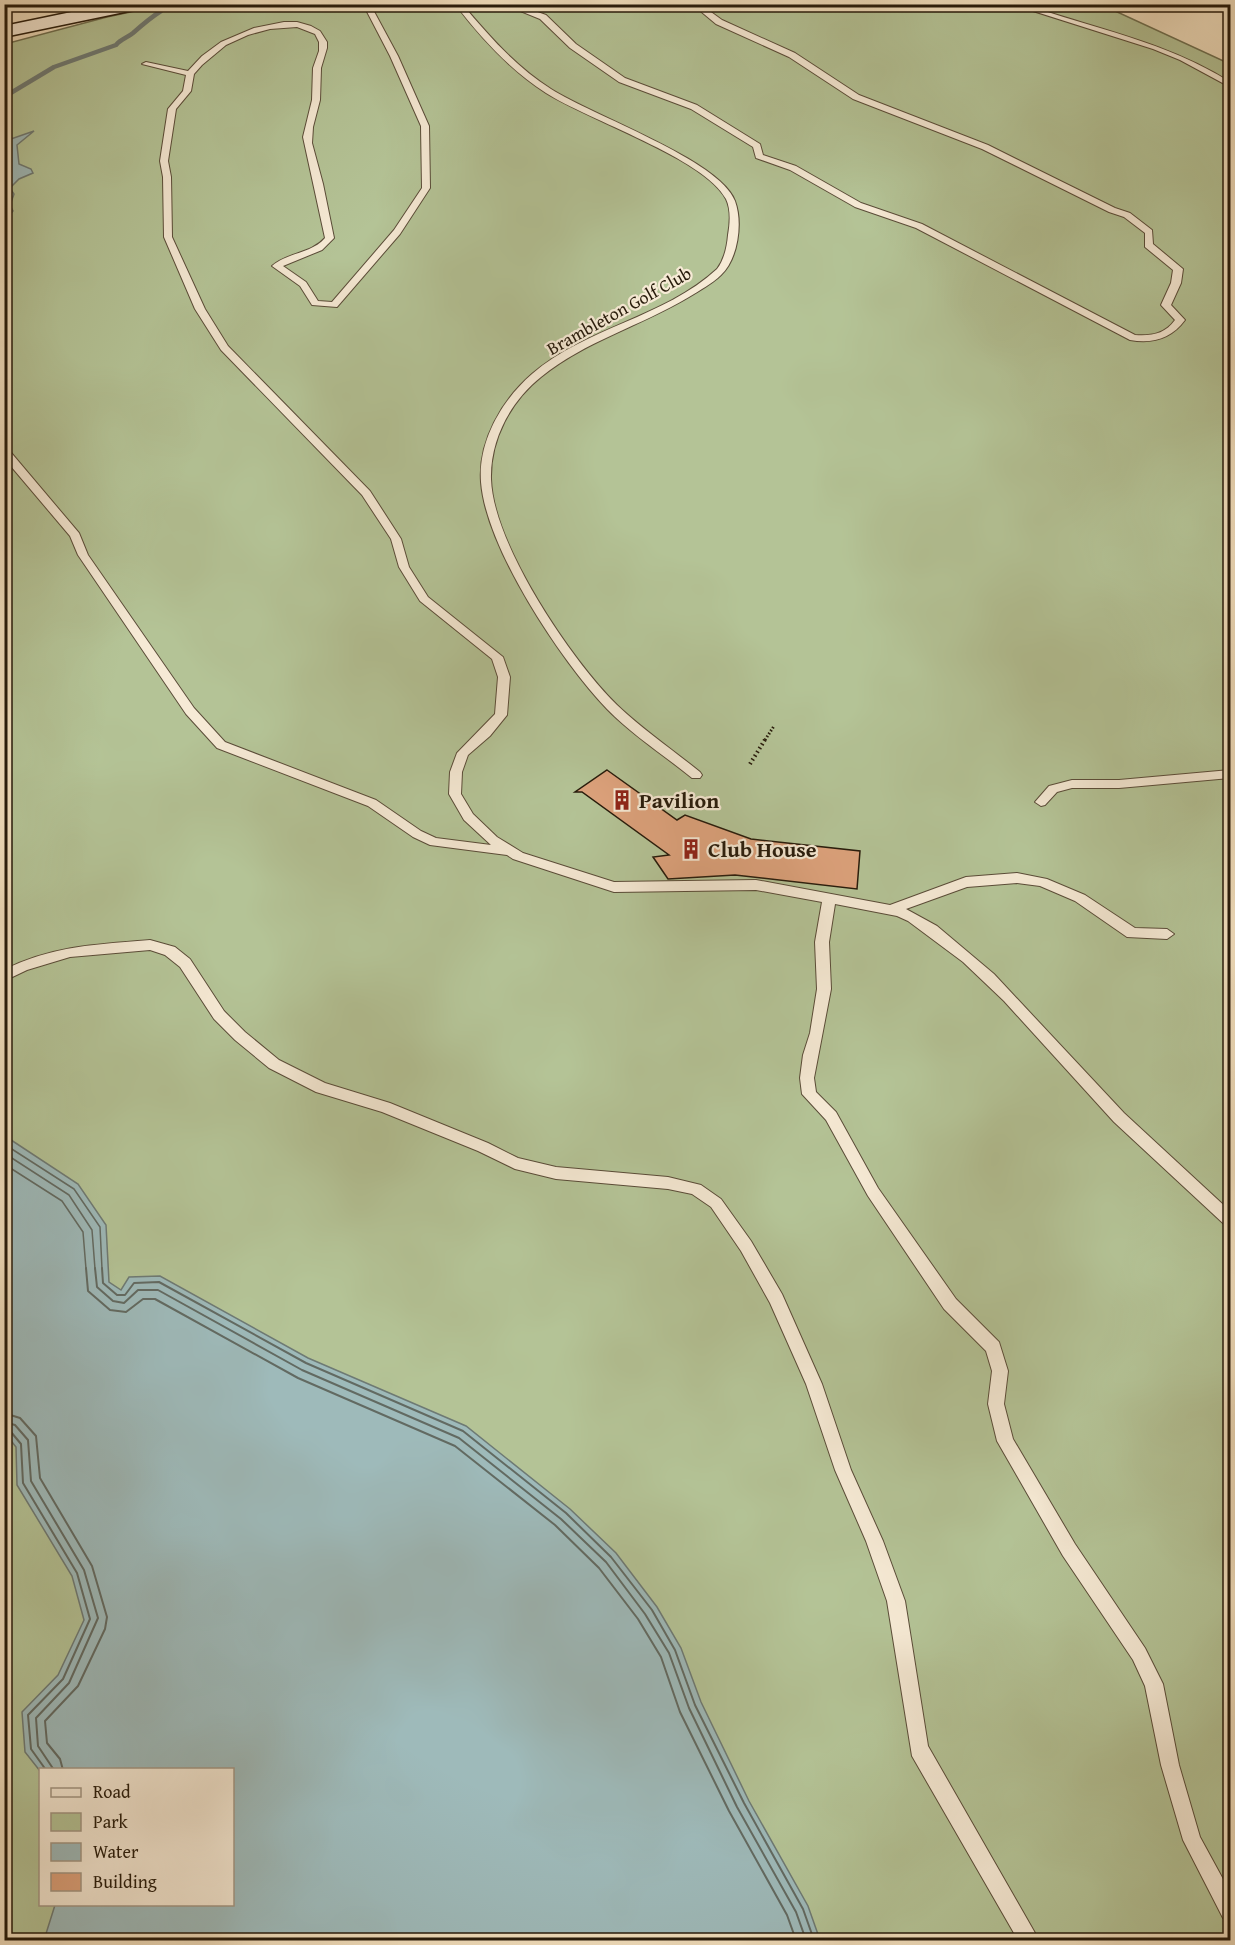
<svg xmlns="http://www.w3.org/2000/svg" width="1235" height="1945" viewBox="0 0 1235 1945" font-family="'Gentium Book Plus',serif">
  <rect width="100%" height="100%" fill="#f1dfbe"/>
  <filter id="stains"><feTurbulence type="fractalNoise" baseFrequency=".00333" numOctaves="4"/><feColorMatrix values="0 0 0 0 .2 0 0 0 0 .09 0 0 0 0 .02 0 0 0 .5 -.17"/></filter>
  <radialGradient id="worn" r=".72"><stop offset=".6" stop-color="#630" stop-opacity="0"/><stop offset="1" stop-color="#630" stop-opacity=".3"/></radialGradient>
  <path fill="#b4c396" stroke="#6e6f50" stroke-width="1.5" fill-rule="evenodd" d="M168 4H1100L1230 64V1940H5V44L107 17ZM40 1770H232V1904H40Z"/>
  <g fill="#9ebaba" stroke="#6e7a74" stroke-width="1.5">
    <polygon points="34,131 17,145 19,164 31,169 33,173 19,179 10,188 14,194 10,205 13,211 5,221 5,141"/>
    <polygon points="5,1136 78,1184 106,1225 109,1282 121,1290 129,1277 160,1276 308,1358 466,1426 570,1509 616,1553 657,1607 681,1648 701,1702 749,1801 808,1906 820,1940 44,1940 55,1905 232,1904 232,1770 40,1771 25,1752 22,1712 58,1675 84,1620 72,1576 17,1485 16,1447 5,1433"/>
  </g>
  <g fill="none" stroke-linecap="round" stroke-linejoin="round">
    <g stroke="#626a62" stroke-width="1.5">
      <polyline points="4,1144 74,1189 100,1227 102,1269"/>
      <polyline points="4,1153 69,1195 92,1230 95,1269"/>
      <polyline points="4,1164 62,1201 83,1232 86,1269"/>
    </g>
    <g stroke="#626a62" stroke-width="2">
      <polyline points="86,1268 88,1291 110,1310 126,1312 143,1299 155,1299 298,1378 455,1446 555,1525 599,1568 638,1619 661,1657 680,1712 729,1811 787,1915 796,1940"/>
      <polyline points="95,1268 97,1287 113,1301 124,1303 138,1290 158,1290 302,1370 459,1438 561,1519 606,1562 645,1614 669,1653 689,1708 737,1807 796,1912 806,1940"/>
      <polyline points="102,1268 103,1283 117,1295 125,1295 134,1283 159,1282 306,1363 463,1431 566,1513 611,1557 652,1610 675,1650 695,1705 744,1803 803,1909 814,1940"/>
      <polyline points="4,1413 20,1418 36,1436 40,1478 92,1566 107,1617 105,1629 78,1686 45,1721 47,1743 60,1759 63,1770"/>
      <polyline points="4,1422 15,1425 28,1440 31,1481 84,1570 98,1618 69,1683 36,1718 38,1746 54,1770"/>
      <polyline points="4,1430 11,1432 21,1444 23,1483 77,1573 90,1619 63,1679 28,1715 31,1749 46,1770"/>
    </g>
    <path stroke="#6e7a74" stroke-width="4.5" d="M4 97 54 67 116 45C121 39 127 38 133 33 142 25 150 18 161 11V4"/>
  </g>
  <polygon fill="#dda27c" stroke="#271b0b" stroke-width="1.5" points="607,770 677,820 685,815 751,839 860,851 857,889 735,875 668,879 653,857 669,855 582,792 575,792"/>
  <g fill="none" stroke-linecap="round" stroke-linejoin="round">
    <g stroke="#5a4c38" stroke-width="2">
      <g id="lane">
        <path d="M363 4H370L398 56 429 126 430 188 400 234 337 307 312 305 300 286 272 266C288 252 311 254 325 238L303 137 312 100 313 68 319 51V42L315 34 297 27 270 29 248 35 226 45 202 65 194 74 191 91 176 109 168 161 171 177 172 237 205 309 228 346 370 491 401 539 409 567 428 597 503 657 510 677 507 715 490 736 468 755 462 772 461 794 473 814 497 837 523 853 614 882 756 880 890 905 966 877 1017 873 1047 879 1085 895 1135 928 1167 929 1174 934 1167 939 1127 937 1075 901 1040 886 1017 883 967 887 906 909 937 926 994 974 1124 1113 1230 1211V1226L1225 1225 1114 1122 1004 1001 963 962 908 921 897 916 835 904 829 942 831 989 814 1078 816 1092 836 1112 878 1188 956 1299 999 1342 1008 1371 1004 1404 1013 1439 1075 1544 1145 1648 1163 1684 1179 1765 1200 1837 1230 1892V1920L1223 1918 1183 1840 1161 1765 1145 1686 1133 1660 1063 1556 997 1441 988 1404 992 1371 986 1351 944 1309 868 1196 826 1120 802 1094 800 1078 803 1055 810 1033 817 989 815 942 822 902 756 890 614 892 513 859 507 855 430 845 413 837 368 806 217 748 186 714 78 555 70 536 4 458V448L8 449 79 533 88 555 194 708 225 742 376 800 421 831 436 838 491 845 464 820 449 794 450 772 457 753 495 714 498 677 492 659 420 601 399 567 391 539 362 495 221 350 195 309 164 237 163 177 160 161 168 109 183 91 186 75 142 64 146 62 188 71 202 56 221 42 254 28 284 22H297L311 26 320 31 327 42V48L321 68 320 100 313 127 312 143 323 184 334 238 322 250 283 266 306 282 318 301 332 302 394 230 422 188 421 126 390 56Z"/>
        <path d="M455 4H462C489 36 516 67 551 89 591 115 720 160 735 201 743 223 738 259 721 275 712 284 700 290 689 297 641 326 585 341 541 377 511 401 490 439 491 479 493 544 571 660 617 705 643 730 673 750 700 772L702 775 700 778H692C664 755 632 735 607 709 561 661 486 548 481 482 478 441 502 400 532 374 586 327 664 318 717 269 724 260 727 247 728 235 730 224 731 209 726 199 704 158 588 120 546 93 510 70 481 38 455 4Z"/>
        <path d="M503 4H515L546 15 576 44 625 78 697 105 760 144 763 155 796 166 861 203 922 224 1135 335C1152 336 1165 334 1175 320L1161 305 1171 283 1173 270 1145 247V233L1124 217 1109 212 982 149 853 99 789 57 716 24 692 4H700L722 20 795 53 859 95 988 145 1115 208 1130 213 1152 230 1153 244 1183 269 1181 283 1171 305 1185 320C1171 339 1152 344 1130 340L916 228 855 207 790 170 756 158 753 147 691 109 619 82 570 48 540 19Z"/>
        <path d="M1011 4H1023C1093 28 1167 42 1230 82V87L1180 60 1153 49Z"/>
        <polygon points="1230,770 1230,778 1119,788 1072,788 1057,792 1045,805 1041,806 1035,802 1049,786 1072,780 1119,780"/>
        <path d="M150 940 175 947 190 959 224 1011 245 1032 279 1060 325 1083 390 1103 488 1143 518 1158 556 1167 668 1177 701 1185 721 1199 751 1241 782 1294 822 1384 851 1470 883 1541 905 1601 928 1746 1039 1940H1018L912 1756 887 1601 866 1541 835 1470 806 1384 770 1303 741 1251 711 1207 692 1194 668 1189 556 1179 515 1169 478 1151 382 1112 316 1092 269 1068 235 1040 214 1019 180 967 165 955 150 950 70 957 27 970 4 981V970C50 946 100 944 150 940Z"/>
      </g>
    </g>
    <g stroke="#271b0b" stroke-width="3">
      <polygon id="secondary" points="110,4 148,4 139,9 4,37 4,26"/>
    </g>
    <polyline stroke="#271b0b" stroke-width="3" stroke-dasharray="1.5 2" stroke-linecap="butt" points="765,740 774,726"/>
    <polyline stroke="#271b0b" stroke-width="4" stroke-dasharray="1.5 3" stroke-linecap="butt" points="750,764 766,738"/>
    <use href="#lane" fill="#f6ead5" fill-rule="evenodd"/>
    <use href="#secondary" fill="#f6ead5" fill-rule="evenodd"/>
  </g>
  <defs>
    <g id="building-bare" transform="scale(1.62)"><path d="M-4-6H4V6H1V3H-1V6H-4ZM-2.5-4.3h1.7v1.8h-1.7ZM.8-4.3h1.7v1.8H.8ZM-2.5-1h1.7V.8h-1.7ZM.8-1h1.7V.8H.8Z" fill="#8f2418" stroke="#f6ead5" stroke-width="2.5" paint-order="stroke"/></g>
  </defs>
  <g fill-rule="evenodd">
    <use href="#building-bare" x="622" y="800"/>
    <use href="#building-bare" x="691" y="849"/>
  </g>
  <g text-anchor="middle" stroke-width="4.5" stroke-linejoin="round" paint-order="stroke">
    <g font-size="18" fill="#271b0b" stroke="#f6ead5">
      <text transform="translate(619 311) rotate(-29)" y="6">Brambleton Golf Club</text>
    </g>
    <g font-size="22" font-weight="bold" fill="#271b0b" stroke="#f6ead5" text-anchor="start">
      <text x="639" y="808">Pavilion</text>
      <text x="708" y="857">Club House</text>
    </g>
  </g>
  <rect width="1235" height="1945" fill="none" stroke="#f1dfbe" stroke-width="24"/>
  <rect x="6" y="6" width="1223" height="1933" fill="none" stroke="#271b0b" stroke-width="3"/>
  <rect x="12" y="12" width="1211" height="1921" fill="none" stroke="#271b0b" stroke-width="1.5"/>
  <rect x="39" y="1768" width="195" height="138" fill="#f6ead5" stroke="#a39784" stroke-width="1.5"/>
  <rect x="51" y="1788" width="30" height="9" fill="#f6ead5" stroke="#a39784" stroke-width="1.5"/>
  <text x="93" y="1798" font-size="18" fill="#271b0b">Road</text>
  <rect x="51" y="1813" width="30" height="18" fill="#b4c396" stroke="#a39784" stroke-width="1.5"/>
  <text x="93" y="1828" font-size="18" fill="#271b0b">Park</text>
  <rect x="51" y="1843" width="30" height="18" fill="#9ebaba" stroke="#a39784" stroke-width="1.5"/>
  <text x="93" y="1858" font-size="18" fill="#271b0b">Water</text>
  <rect x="51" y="1873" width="30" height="18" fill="#dda27c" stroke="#a39784" stroke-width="1.5"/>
  <text x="93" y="1888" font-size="18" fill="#271b0b">Building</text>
  <rect width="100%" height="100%" filter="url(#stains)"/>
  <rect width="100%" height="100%" fill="url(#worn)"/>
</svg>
